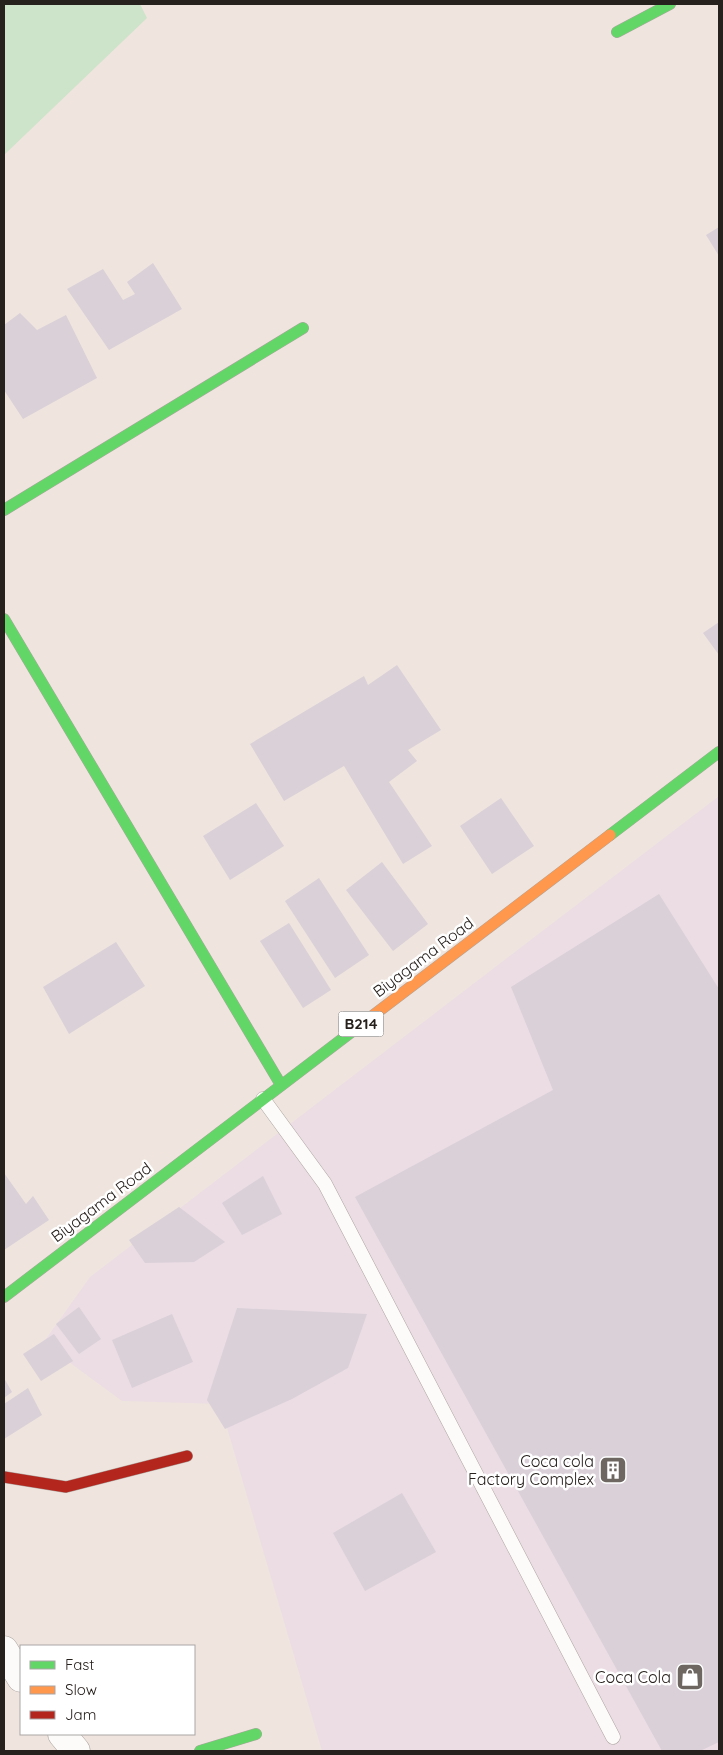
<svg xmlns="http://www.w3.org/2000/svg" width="723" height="1755" viewBox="0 0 723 1755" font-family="Quicksand,sans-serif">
  <rect width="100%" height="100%" fill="#efe5de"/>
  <polygon fill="#ecdde4" points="719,796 719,1751 322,1751 220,1404 122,1401 43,1343 90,1277"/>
  <polygon fill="#cde3ca" points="4,4 140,4 147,18 4,155"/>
  <g fill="#dad0d8">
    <polygon points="719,227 719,256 706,235"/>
    <polygon points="153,263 182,309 109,350 67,289 103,269 123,300 135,294 127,282"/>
    <polygon points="20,313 37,330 66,315 97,378 23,419 4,390 4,325"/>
    <polygon points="719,622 719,655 703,633"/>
    <polygon points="397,665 441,730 408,750 417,761 389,782 432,846 403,864 344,766 284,801 250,744 364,676 368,685"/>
    <polygon points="501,798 534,846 492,874 460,826"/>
    <polygon points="256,803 284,846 230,880 203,836"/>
    <polygon points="382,862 428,924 393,951 346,890"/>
    <polygon points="319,878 369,955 335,978 285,901"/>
    <polygon points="659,894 719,989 719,1742 700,1751 662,1751 355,1197 553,1090 511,987"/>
    <polygon points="289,923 331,990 303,1008 260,941"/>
    <polygon points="116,942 145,986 69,1034 43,987"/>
    <polygon points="4,1173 26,1204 33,1196 49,1220 4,1250"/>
    <polygon points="263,1176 282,1214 242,1235 222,1203"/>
    <polygon points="179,1207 225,1242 194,1262 145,1263 129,1240"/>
    <polygon points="79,1307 101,1339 79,1354 56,1324"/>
    <polygon points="237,1308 367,1314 348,1368 292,1399 225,1429 207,1400"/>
    <polygon points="172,1314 193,1362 132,1388 112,1340"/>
    <polygon points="54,1334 73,1361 41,1381 23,1354"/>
    <polygon points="4,1378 12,1392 4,1398"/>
    <polygon points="28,1388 42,1415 4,1439 4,1404"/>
    <polygon points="402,1493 436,1552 365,1591 333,1533"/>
  </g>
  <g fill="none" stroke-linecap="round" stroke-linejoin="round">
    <g stroke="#aca5a0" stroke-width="15">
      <polyline id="lane" points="263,1099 325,1184 613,1737"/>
    </g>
    <g stroke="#aca5a0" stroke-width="29">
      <g id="street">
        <polyline points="4,1650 21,1678"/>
        <polyline points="62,1734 76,1751"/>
      </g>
    </g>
    <g stroke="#aca5a0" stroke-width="12">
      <g id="fast">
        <polyline points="617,32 670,4"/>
        <polyline points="4,510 303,328"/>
        <polyline points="4,619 281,1085"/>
        <polyline points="610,835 719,752"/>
        <polyline points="4,1297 354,1030"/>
        <polyline points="200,1751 256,1734"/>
      </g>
    </g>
    <g stroke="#aca5a0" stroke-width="12">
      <polyline id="slow" points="354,1030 610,835"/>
    </g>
    <g stroke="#aca5a0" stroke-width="12">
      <polyline id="jam" points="4,1477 66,1487 187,1456"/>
    </g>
    <use href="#lane" stroke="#fdfbfa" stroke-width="14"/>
    <use href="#street" stroke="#fdfbfa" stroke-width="28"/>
    <use href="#fast" stroke="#63d668" stroke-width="11"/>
    <use href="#slow" stroke="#ff974d" stroke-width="11"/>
    <use href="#jam" stroke="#b3261e" stroke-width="11"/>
  </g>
  <defs>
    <g id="building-square" transform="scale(1.4375)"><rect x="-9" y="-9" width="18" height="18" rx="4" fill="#6d6661" stroke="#fff"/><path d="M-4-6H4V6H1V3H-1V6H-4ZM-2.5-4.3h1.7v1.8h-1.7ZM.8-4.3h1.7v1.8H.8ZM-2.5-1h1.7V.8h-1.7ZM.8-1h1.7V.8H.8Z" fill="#fff"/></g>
    <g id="shop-square" transform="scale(1.4375)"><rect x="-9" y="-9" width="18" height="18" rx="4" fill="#6d6661" stroke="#fff"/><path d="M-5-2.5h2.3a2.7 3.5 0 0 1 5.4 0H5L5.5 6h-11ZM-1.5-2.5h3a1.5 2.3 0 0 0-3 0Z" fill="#fff"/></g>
  </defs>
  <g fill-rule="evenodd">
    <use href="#building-square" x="613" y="1470"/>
    <use href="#shop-square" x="690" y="1677"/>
  </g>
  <g text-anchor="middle" stroke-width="5" stroke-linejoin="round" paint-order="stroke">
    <rect fill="#fff" stroke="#686461" stroke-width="1" x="338.5" y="1011.5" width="45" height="25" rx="4"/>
    <g font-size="15" font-weight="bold" fill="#27211d">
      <text x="361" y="1029">B214</text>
    </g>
    <g font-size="16" fill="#27211d" stroke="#fff">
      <text transform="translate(423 957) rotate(-37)" y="6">Biyagama Road</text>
      <text transform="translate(101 1202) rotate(-37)" y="6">Biyagama Road</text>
    </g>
    <g font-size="16" fill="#27211d" stroke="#fff" text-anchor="end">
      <text x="594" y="1467">Coca cola<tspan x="594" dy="18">Factory Complex</tspan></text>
      <text x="671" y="1683">Coca Cola</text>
    </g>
  </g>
  <rect width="723" height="1755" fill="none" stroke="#27211d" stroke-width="10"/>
  <rect x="20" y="1645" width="175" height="90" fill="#ffffff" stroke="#a9a6a5"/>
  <rect x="30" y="1661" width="25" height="8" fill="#63d668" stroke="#a9a6a5"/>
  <text x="65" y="1670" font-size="15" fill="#27211d">Fast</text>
  <rect x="30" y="1686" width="25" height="8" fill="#ff974d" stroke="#a9a6a5"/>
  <text x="65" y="1695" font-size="15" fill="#27211d">Slow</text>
  <rect x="30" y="1711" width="25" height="8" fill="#b3261e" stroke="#a9a6a5"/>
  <text x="65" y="1720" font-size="15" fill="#27211d">Jam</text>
</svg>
